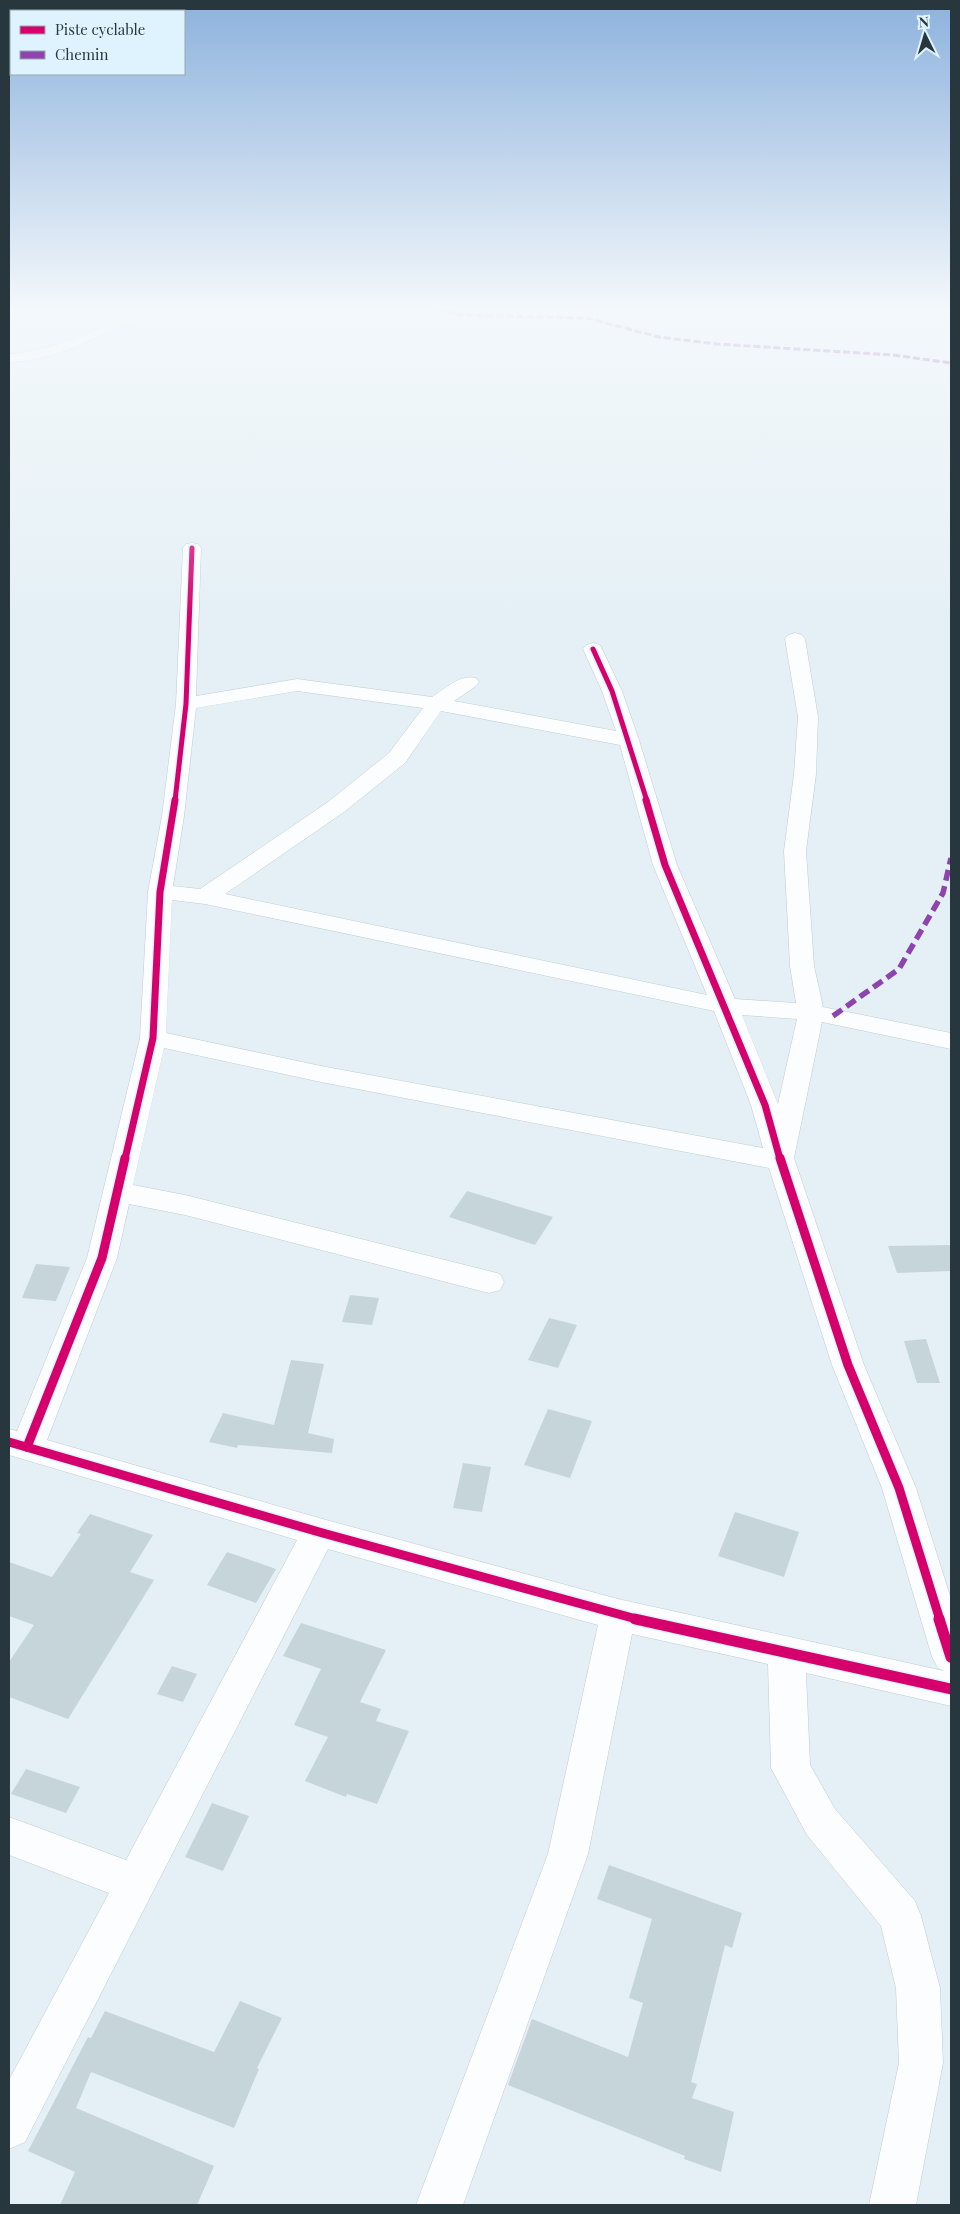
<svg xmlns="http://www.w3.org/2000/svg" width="960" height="2214" viewBox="0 0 960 2214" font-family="'Playfair Display',serif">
  <rect width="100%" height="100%" fill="#e5f0f6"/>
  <g fill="#c5d5d9">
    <polygon points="467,1191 553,1217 535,1245 449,1217"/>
    <polygon points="951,1245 951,1271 897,1273 888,1246"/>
    <polygon points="36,1264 70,1267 56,1301 22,1298"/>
    <polygon points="350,1295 379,1298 372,1325 342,1322"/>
    <polygon points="549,1318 577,1325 558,1368 528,1360"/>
    <polygon points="926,1339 940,1383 917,1383 904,1341"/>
    <polygon points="291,1360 324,1364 308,1433 334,1439 332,1453 238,1445 237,1448 209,1442 223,1413 274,1425"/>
    <polygon points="548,1409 592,1421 570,1478 524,1465"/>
    <polygon points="463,1463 491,1467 482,1512 453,1508"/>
    <polygon points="735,1512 799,1532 784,1577 718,1556"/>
    <polygon points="90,1514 153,1535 130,1572 154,1580 68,1719 9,1697 9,1662 34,1625 9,1616 9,1562 52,1577 81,1534 77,1533"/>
    <polygon points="227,1552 276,1569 256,1603 207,1585"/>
    <polygon points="301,1623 386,1650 360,1702 381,1709 376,1721 409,1731 377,1804 347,1794 346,1797 305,1781 328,1737 294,1725 321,1669 283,1656"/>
    <polygon points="172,1666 197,1674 183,1702 157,1694"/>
    <polygon points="26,1769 80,1787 66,1813 11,1794"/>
    <polygon points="212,1803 249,1816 223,1871 185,1857"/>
    <polygon points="609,1865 742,1913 732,1948 725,1945 691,2082 697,2084 692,2098 734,2112 721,2172 684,2159 685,2156 508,2085 532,2019 628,2057 643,2003 629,1998 652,1919 597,1899"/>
    <polygon points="240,2001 282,2018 257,2068 259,2069 234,2128 91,2072 76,2108 214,2166 197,2205 60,2205 75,2172 28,2151 88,2037 91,2038 105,2011 214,2052"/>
  </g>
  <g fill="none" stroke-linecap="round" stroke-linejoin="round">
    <g stroke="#c0ccd2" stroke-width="1">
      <g id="minor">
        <path d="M156 308H177L175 311C162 314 149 317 137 321 91 336 60 361 9 362V354C61 351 105 321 156 308Z"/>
        <path d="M192 543 198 544 201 548 196 696 297 679 432 697C445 689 460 674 476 678L479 682 476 686 454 701 616 731 602 691 583 649 586 645 593 643 600 645 622 691 639 740 677 865 735 999 796 1003 790 966 784 851 794 774 798 717 785 639 788 635 795 633 802 635 805 639 818 717 816 774 806 851 814 966 823 1007 951 1033V1049L822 1022 794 1158 864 1365 916 1488 951 1599V1706L806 1673 810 1765 835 1809 915 1901 921 1916 940 1988 943 2063 916 2205H869L899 2063 896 1988 881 1926 807 1835 771 1768 768 1664 632 1634 588 1854 463 2205H416L548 1854 598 1625 328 1549 25 2142 9 2149V2080L109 1893 9 1855V1817L126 1860 297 1540 9 1455V1429L17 1431 87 1258 140 1038 148 892 162 816 176 704 183 548 186 544ZM297 691 423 708 389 753 328 802 200 889 173 886 184 816 196 708ZM441 711 620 745 653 865 707 995 225 894 344 812 405 763ZM172 900 205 904 714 1011 751 1105 763 1148 321 1066 166 1033ZM742 1015 797 1019 778 1104ZM164 1048 321 1082 769 1168 832 1365 882 1488 932 1657 938 1668 944 1671 618 1599 319 1518 47 1440 117 1258 129 1204 185 1215 489 1293 500 1290 504 1282 500 1274 489 1271 185 1195 133 1185Z"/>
      </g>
    </g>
    <use href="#minor" fill="#fbfdfe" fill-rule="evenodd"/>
    <polyline stroke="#8e44ad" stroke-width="3" stroke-dasharray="7 3" stroke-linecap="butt" points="427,308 465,315 587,318 659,337 717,344 893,355 951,363"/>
    <polyline stroke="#8e44ad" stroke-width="5.5" stroke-dasharray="11 5.5" stroke-linecap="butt" points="833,1016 899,969 943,893 951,858"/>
    <g stroke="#def3fd" stroke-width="8">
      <g id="cycleway-far3">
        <polyline points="593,649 612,691 647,801"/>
        <polyline points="175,801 186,704 192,548"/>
      </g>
    </g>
    <g stroke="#def3fd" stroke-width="10">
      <g id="cycleway-far2">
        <polyline points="646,800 665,865 765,1105 780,1159"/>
        <polyline points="125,1159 153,1038 160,892 175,800"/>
      </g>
    </g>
    <g stroke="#def3fd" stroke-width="12">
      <g id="cycleway-far1">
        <polyline points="780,1158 848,1365 899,1488 940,1620"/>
        <polyline points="9,1442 319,1532 640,1620"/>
        <polyline points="27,1447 102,1258 125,1158"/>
      </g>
    </g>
    <g stroke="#def3fd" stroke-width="14">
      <g id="cycleway">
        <polyline points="635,1619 951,1689"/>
        <polyline points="939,1619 951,1657"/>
      </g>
    </g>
    <use href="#cycleway-far3" stroke="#d6006c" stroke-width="5"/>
    <use href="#cycleway-far2" stroke="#d6006c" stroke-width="7"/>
    <use href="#cycleway-far1" stroke="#d6006c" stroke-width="9"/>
    <use href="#cycleway" stroke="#d6006c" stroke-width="11"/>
  </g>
  <linearGradient id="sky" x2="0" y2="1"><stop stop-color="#8db2dd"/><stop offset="0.5" stop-color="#f3f8fb"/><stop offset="1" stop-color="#f3f8fb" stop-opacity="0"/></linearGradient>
  <rect width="960" height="618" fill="url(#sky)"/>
  <rect width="960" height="2214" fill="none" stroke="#28373d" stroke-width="20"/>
  <rect x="10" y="10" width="175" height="65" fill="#def3fd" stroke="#95a8b0"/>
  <rect x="20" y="26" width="25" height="8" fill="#d6006c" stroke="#95a8b0"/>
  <text x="55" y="35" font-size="15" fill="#28373d">Piste cyclable</text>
  <rect x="20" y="51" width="25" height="8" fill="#8e44ad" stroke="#95a8b0"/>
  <text x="55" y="60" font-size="15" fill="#28373d">Chemin</text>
  <g transform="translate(925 35) rotate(355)" stroke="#def3fd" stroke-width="4" paint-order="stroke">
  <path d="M0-4L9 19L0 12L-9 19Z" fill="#28373d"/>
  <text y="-8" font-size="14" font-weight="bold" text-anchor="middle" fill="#28373d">N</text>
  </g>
</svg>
